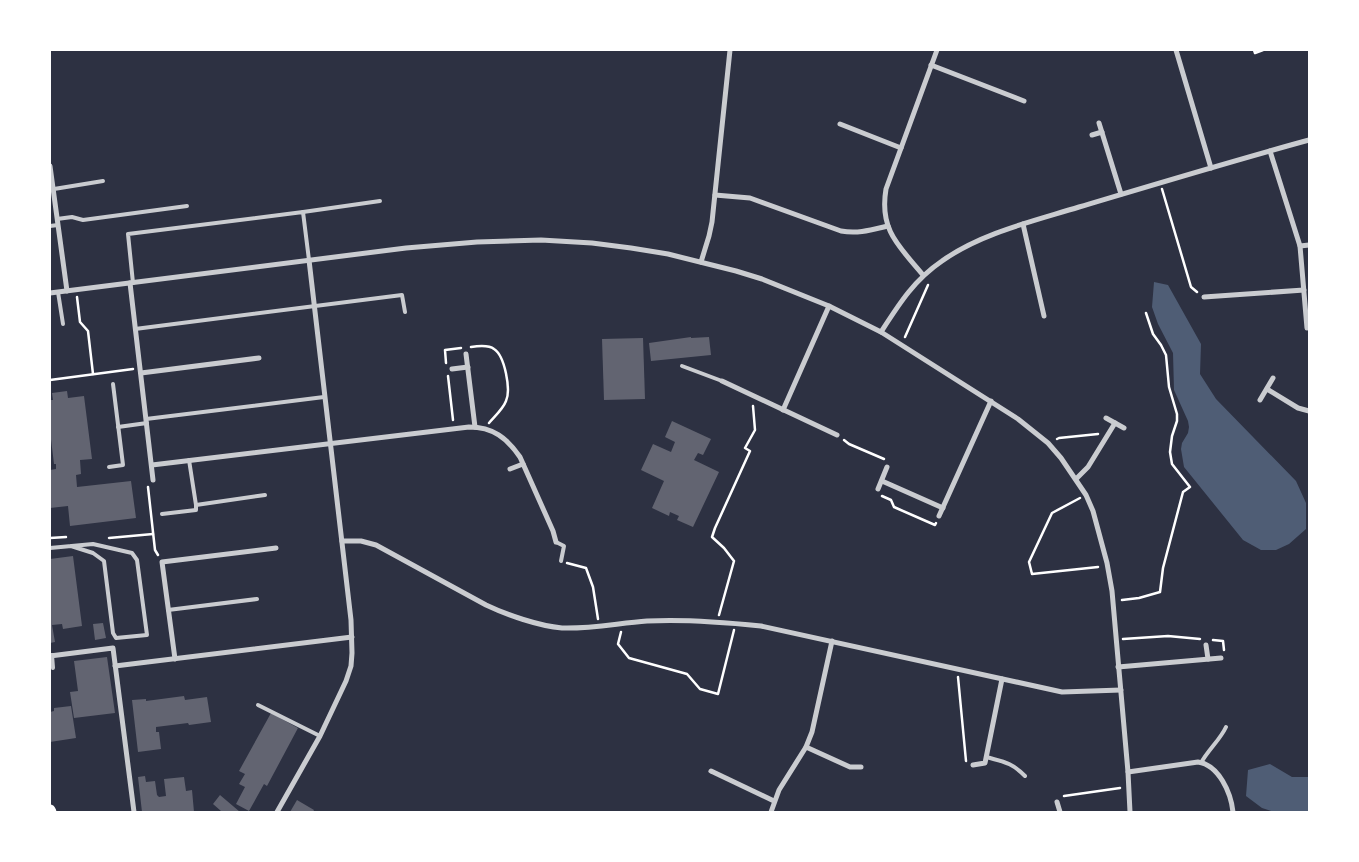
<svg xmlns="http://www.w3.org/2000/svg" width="1359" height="862" viewBox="0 0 1359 862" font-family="'DM Sans',sans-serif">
  <rect width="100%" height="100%" fill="#2d3142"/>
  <g fill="#4f5d75">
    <polygon points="1154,282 1168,285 1201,344 1200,374 1216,399 1296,481 1306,503 1306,529 1289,544 1276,550 1261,550 1243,540 1184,467 1181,449 1182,443 1188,433 1189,427 1188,421 1174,390 1173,353 1158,324 1152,307"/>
    <polygon points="1270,764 1292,777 1309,777 1309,812 1274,812 1262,808 1246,796 1248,770"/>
  </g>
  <g fill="#626471">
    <polygon points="691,337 691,338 709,337 711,355 651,361 649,343"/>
    <polygon points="643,338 645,399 604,400 602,339"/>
    <polygon points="67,391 68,398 84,396 92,459 80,460 81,474 76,475 77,487 131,481 136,518 70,526 68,506 50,508 50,470 56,469 56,464 54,464 50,431 50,400 53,400 52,393"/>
    <polygon points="672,421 711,439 703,455 698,453 694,460 719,472 693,527 677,520 679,516 670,512 669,516 652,508 664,481 641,470 653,444 671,452 675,442 665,437"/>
    <polygon points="73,556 82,626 63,629 62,624 52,625 55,642 50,643 50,559"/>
    <polygon points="103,623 106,638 95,640 93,624"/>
    <polygon points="107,657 115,713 74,718 70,692 78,691 74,661"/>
    <polygon points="184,696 185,700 207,697 211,722 189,725 188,723 156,727 156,732 159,732 161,749 138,752 132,700 146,699 146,701"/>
    <polygon points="71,706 76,738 50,742 50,712 54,711 54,708"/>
    <polygon points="271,713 298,728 267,786 264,784 249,811 236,804 245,787 239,784 245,774 239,771"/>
    <polygon points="145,776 146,782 155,781 157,795 159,797 166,796 164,779 184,777 186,791 192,790 194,812 142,812 138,777"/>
    <polygon points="220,795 240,812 220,812 221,811 213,804"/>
    <polygon points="297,800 314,810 313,812 290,812"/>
  </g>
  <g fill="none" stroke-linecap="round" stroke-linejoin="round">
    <g stroke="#fff" stroke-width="2.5">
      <polyline points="1254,50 1255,53 1263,50"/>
      <polyline points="1162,189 1191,287 1197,292"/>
      <polyline points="77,297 80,322 88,331 93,374"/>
      <polyline points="905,337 928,285"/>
      <path d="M471 347C478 346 489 345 494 349 505 356 511 390 506 401 503 409 495 416 489 423"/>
      <polyline points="446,363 445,350 461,348"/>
      <polyline points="448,376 453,420"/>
      <polyline points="50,380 133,369"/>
      <polyline points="1057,439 1059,438 1098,434"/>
      <polyline points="844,440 849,444 884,459"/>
      <polyline points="148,487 155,550 158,555"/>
      <polyline points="882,496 891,500 894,507 935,525 936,523"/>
      <polyline points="1080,498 1052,513 1029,562 1032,574 1098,567"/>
      <polyline points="50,538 66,537"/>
      <polyline points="109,538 153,534"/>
      <polyline points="567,563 586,568 593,587 598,619"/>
      <polyline points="1122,600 1139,598 1160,592 1163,568 1183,492 1190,487 1172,464 1170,452 1172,436 1177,421 1177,414 1169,387 1166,355 1161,345 1153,334 1146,313"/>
      <polyline points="719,615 734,561 724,548 712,537 715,528 750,451 745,448 755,430 753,406"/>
      <polyline points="621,632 618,644 629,658 687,674 700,689 718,694 734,630"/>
      <polyline points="1123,639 1168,636 1200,639"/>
      <polyline points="1213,640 1223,641 1224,650"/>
      <polyline points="958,677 966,761"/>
      <polyline points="1064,796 1120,788"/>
    </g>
    <g stroke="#caccd0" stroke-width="4">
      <polyline points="54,189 103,181"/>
      <polyline points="303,212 380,201"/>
      <polyline points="57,219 72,217 83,220 187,206"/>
      <polyline points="50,226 58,225"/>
      <polyline points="133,283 128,234 303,212 309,260"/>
      <polyline points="58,292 63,324"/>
      <polyline points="135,329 402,295 405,312"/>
      <polyline points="682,366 722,381"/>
      <polyline points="146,419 324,397"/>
      <polyline points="118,427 147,423"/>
      <polyline points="189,460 196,505"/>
      <polyline points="109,467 123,465 113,384"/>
      <polyline points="162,514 196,510 196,505 265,495"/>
      <polyline points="556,542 564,546 561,561"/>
      <polyline points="50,548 93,544 132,553 137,560 147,635 116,638 113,633 104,561 93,553 71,546"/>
      <polyline points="168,610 257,599"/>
      <polyline points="52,655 53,668"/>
      <polyline points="258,705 320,736"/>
      <path d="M986 757C1004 762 1011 762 1025 776"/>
      <path d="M1201 763C1208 750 1220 740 1226 727"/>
    </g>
    <g stroke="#caccd0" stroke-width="5">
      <polyline points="1176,50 1211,168"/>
      <polyline points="931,65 1024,101"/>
      <polyline points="1099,123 1121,194"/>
      <polyline points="840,124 901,148"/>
      <polyline points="1092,135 1102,132"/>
      <polyline points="1270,151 1300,246 1307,328"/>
      <polyline points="50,166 67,291"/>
      <path d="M715 195 750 198 841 231C858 234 871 230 888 226"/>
      <polyline points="1023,224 1044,316"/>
      <polyline points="1300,246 1309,245"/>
      <polyline points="701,262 709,236 712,222 730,50"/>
      <path d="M923 275C899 246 879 230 886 189L937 50"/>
      <polyline points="130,283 153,480"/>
      <polyline points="50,293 406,248 477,242 541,240 592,243 631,248 668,254 736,271 762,279 829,306 881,332 1018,419 1048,443 1061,458 1086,495 1093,511 1107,563 1112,591 1128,772 1130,812"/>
      <polyline points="1204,297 1304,290"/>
      <path d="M881 332C899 304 914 280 942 261 981 233 1034 221 1079 207 1156 184 1232 161 1309 140"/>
      <polyline points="466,354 475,427"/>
      <polyline points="452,369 468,367"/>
      <polyline points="141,373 259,358"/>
      <polyline points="722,381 837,435"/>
      <polyline points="1267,389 1298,408 1309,411"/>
      <polyline points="1260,400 1273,378"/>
      <polyline points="783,410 829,306"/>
      <polyline points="1106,418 1124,428"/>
      <path d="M152 465 469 427C493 427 507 438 520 457L553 531 556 542"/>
      <polyline points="510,469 523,464"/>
      <polyline points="1076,479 1088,467 1115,423"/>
      <polyline points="882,481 943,508"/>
      <polyline points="878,489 887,467"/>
      <polyline points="939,516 991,401"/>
      <path d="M342 541H361L376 545 486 605C507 615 539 626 562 628 591 629 619 623 647 621 685 619 723 622 761 626L1062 692 1121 690"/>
      <polyline points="1206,645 1208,659"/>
      <polyline points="50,656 113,648 134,812"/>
      <polyline points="175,659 162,562 276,548"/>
      <polyline points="115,666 352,637"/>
      <polyline points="1118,667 1221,658"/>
      <polyline points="806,747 850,767 861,767"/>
      <polyline points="973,765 985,763 1002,679"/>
      <polyline points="711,771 774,801"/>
      <path d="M1128 772 1198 762C1219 765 1231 793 1233 812"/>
      <polyline points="1057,802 1060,812"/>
      <polyline points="277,812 320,736 346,681 351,666 352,653 351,620 309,260"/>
      <polyline points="771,812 779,790 806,747 812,732 832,641"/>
    </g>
    <polyline stroke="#fff" stroke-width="11" points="50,810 51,812"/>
  </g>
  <rect width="1359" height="862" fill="none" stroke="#ffffff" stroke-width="102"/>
</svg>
